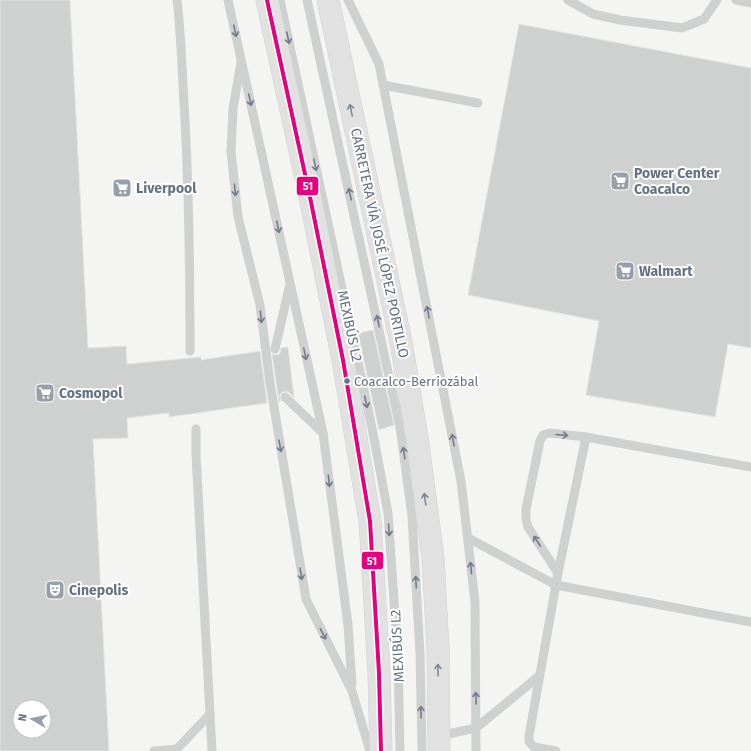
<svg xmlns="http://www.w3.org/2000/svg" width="751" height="751" viewBox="0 0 751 751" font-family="'Fira Sans',sans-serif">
  <rect width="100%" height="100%" fill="#f4f5f3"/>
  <g fill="#cfd0d0" stroke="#e4e4e3" fill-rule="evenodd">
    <path d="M0 0H70L88 348 126 346 127 364 201 357V360L260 351 267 403 169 417V413L127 418 128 438 93 439 109 751H0ZM20 707H44V731H20Z"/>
    <polygon points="519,24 751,68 751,348 728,344 715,417 586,395 599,321 468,295"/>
    <polygon points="373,330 394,425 379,430 358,333"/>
    <polygon points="288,347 294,398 289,392 284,391 279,395 281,401 279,402 272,354 277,355 280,353 281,348"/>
  </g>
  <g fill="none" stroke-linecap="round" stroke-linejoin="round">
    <g stroke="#d0d1d1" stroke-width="23">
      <g id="primary">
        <polyline points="267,0 310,197 343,360 370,521 379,673 381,751"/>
        <polyline points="328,0 401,342 418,444 433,558 438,649 439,751"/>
      </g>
    </g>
    <g stroke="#cfd0d0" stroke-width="9">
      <path d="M177 0C181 34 182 68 184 103 189 186 190 268 190 351"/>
      <polyline points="228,0 323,433 348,625 352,685"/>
      <polyline points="280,0 372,428 388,513 398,659 400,751"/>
      <polyline points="307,0 400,427 412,516 420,653 422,751"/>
      <polyline points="348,0 379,64 461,481 475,602 476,751"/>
      <polyline points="568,0 593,14 620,20 682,28 704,19 717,0"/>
      <polyline points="736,0 751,3"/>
      <polyline points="241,62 233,109 231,151 238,217 260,305 270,383 306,599 352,691 370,751"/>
      <polyline points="383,85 478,103"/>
      <polyline points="275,349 289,288"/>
      <polyline points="285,397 323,433"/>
      <polyline points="196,429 196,455 212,751"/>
      <polyline points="468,538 556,585 751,622"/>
      <polyline points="558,573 528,527 526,519 526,509 540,441 543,435 550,433 586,437 751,467"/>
      <polyline points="439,736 476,728 539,676"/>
      <polyline points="154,751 177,749"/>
      <polyline points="177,751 177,749 210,714"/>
      <polyline points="556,751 534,747 529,742 529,736 558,573 586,437"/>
    </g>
    <use href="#primary" stroke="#e1e1e2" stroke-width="22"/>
    <g stroke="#fff" stroke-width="7">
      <polyline id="bus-1" points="267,0 310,197 343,360 370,521 379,673 381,751"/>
    </g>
    <use href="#bus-1" stroke="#e5007d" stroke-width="4"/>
  </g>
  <defs><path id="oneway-shaft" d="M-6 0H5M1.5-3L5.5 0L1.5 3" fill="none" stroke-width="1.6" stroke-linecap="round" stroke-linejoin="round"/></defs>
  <g stroke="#707b8b">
    <use href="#oneway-shaft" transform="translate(235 31) rotate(78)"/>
    <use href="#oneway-shaft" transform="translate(288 38) rotate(78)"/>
    <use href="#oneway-shaft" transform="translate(250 100) rotate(78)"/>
    <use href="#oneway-shaft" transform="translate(315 165) rotate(78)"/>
    <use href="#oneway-shaft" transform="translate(235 190) rotate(84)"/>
    <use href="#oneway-shaft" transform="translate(350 194) rotate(-102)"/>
    <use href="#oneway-shaft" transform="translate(278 227) rotate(78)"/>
    <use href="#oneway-shaft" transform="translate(428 312) rotate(-101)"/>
    <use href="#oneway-shaft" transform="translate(261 317) rotate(83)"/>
    <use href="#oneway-shaft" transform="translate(378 321) rotate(-102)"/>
    <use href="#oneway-shaft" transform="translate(305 354) rotate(78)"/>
    <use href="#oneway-shaft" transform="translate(366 402) rotate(78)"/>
    <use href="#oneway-shaft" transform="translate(562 435) rotate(5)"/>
    <use href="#oneway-shaft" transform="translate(453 440) rotate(-101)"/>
    <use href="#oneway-shaft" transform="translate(280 446) rotate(81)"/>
    <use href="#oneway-shaft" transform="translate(404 453) rotate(-98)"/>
    <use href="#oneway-shaft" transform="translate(329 481) rotate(83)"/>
    <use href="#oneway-shaft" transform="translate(389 530) rotate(86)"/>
    <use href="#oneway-shaft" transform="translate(537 541) rotate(-123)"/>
    <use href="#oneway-shaft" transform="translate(471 568) rotate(-96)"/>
    <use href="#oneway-shaft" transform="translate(301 574) rotate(81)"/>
    <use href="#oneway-shaft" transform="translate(416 582) rotate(-93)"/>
    <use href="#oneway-shaft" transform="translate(323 634) rotate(63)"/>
    <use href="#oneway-shaft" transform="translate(476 698) rotate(-91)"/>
    <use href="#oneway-shaft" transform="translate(421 712) rotate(-91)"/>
  </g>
  <g stroke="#7e8896">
    <use href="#oneway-shaft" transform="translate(351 110) rotate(-102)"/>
    <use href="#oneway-shaft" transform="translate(425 499) rotate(-98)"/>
    <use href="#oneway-shaft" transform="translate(438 670) rotate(-91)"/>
  </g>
  <defs>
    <g id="supermarket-square" transform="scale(1)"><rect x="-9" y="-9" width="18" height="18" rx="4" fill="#97a0aa" stroke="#fff"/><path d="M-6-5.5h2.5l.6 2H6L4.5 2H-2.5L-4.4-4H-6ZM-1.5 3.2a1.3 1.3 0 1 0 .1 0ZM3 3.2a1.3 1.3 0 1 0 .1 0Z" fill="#fff"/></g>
    <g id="theatre-square" transform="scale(1)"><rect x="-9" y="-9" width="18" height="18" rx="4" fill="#97a0aa" stroke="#fff"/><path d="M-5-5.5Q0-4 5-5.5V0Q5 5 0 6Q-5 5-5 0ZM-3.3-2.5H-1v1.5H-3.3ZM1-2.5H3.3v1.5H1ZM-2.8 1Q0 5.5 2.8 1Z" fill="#fff"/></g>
  </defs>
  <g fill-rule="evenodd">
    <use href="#supermarket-square" x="620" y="181"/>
    <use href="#supermarket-square" x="122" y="188"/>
    <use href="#supermarket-square" x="625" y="271"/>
    <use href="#supermarket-square" x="45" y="393"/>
    <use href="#theatre-square" x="55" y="590"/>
  </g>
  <circle fill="#657283" stroke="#fff" stroke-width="1.5" cx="347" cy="381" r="3.5"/>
  <g text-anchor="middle" stroke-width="4" stroke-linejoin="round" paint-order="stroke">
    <g font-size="13" fill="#657283" stroke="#fff" text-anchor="start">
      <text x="354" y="386">Coacalco-Berriozábal</text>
    </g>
    <g font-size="14" font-weight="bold" fill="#657283" stroke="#fff" text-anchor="start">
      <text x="634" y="178">Power Center<tspan x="634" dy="16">Coacalco</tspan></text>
      <text x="136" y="193">Liverpool</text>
      <text x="639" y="276">Walmart</text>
      <text x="59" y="398">Cosmopol</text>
      <text x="69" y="595">Cinepolis</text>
    </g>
    <g font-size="14" fill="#657283" stroke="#fff">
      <text transform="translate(380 243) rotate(78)" y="5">CARRETERA VÍA JOSÉ LÓPEZ PORTILLO</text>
      <text transform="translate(350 326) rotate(78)" y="5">MEXIBÚS L2</text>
      <text transform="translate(397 646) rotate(-93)" y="5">MEXIBÚS L2</text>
    </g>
  </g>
  <g stroke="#fff" stroke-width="1.5">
    <rect x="296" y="176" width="23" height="20" rx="4" fill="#e5007d"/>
    <rect x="361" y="551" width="23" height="19" rx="4" fill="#e5007d"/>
  </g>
  <g font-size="11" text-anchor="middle" font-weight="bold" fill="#fff">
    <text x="308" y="190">51</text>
    <text x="372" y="565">51</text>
  </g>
  <g transform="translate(32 719) rotate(279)"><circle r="19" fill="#ffffff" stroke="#c1c7cd"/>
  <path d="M0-3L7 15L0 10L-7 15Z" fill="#97a0aa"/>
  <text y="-6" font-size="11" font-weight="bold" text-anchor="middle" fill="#657283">N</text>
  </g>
</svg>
